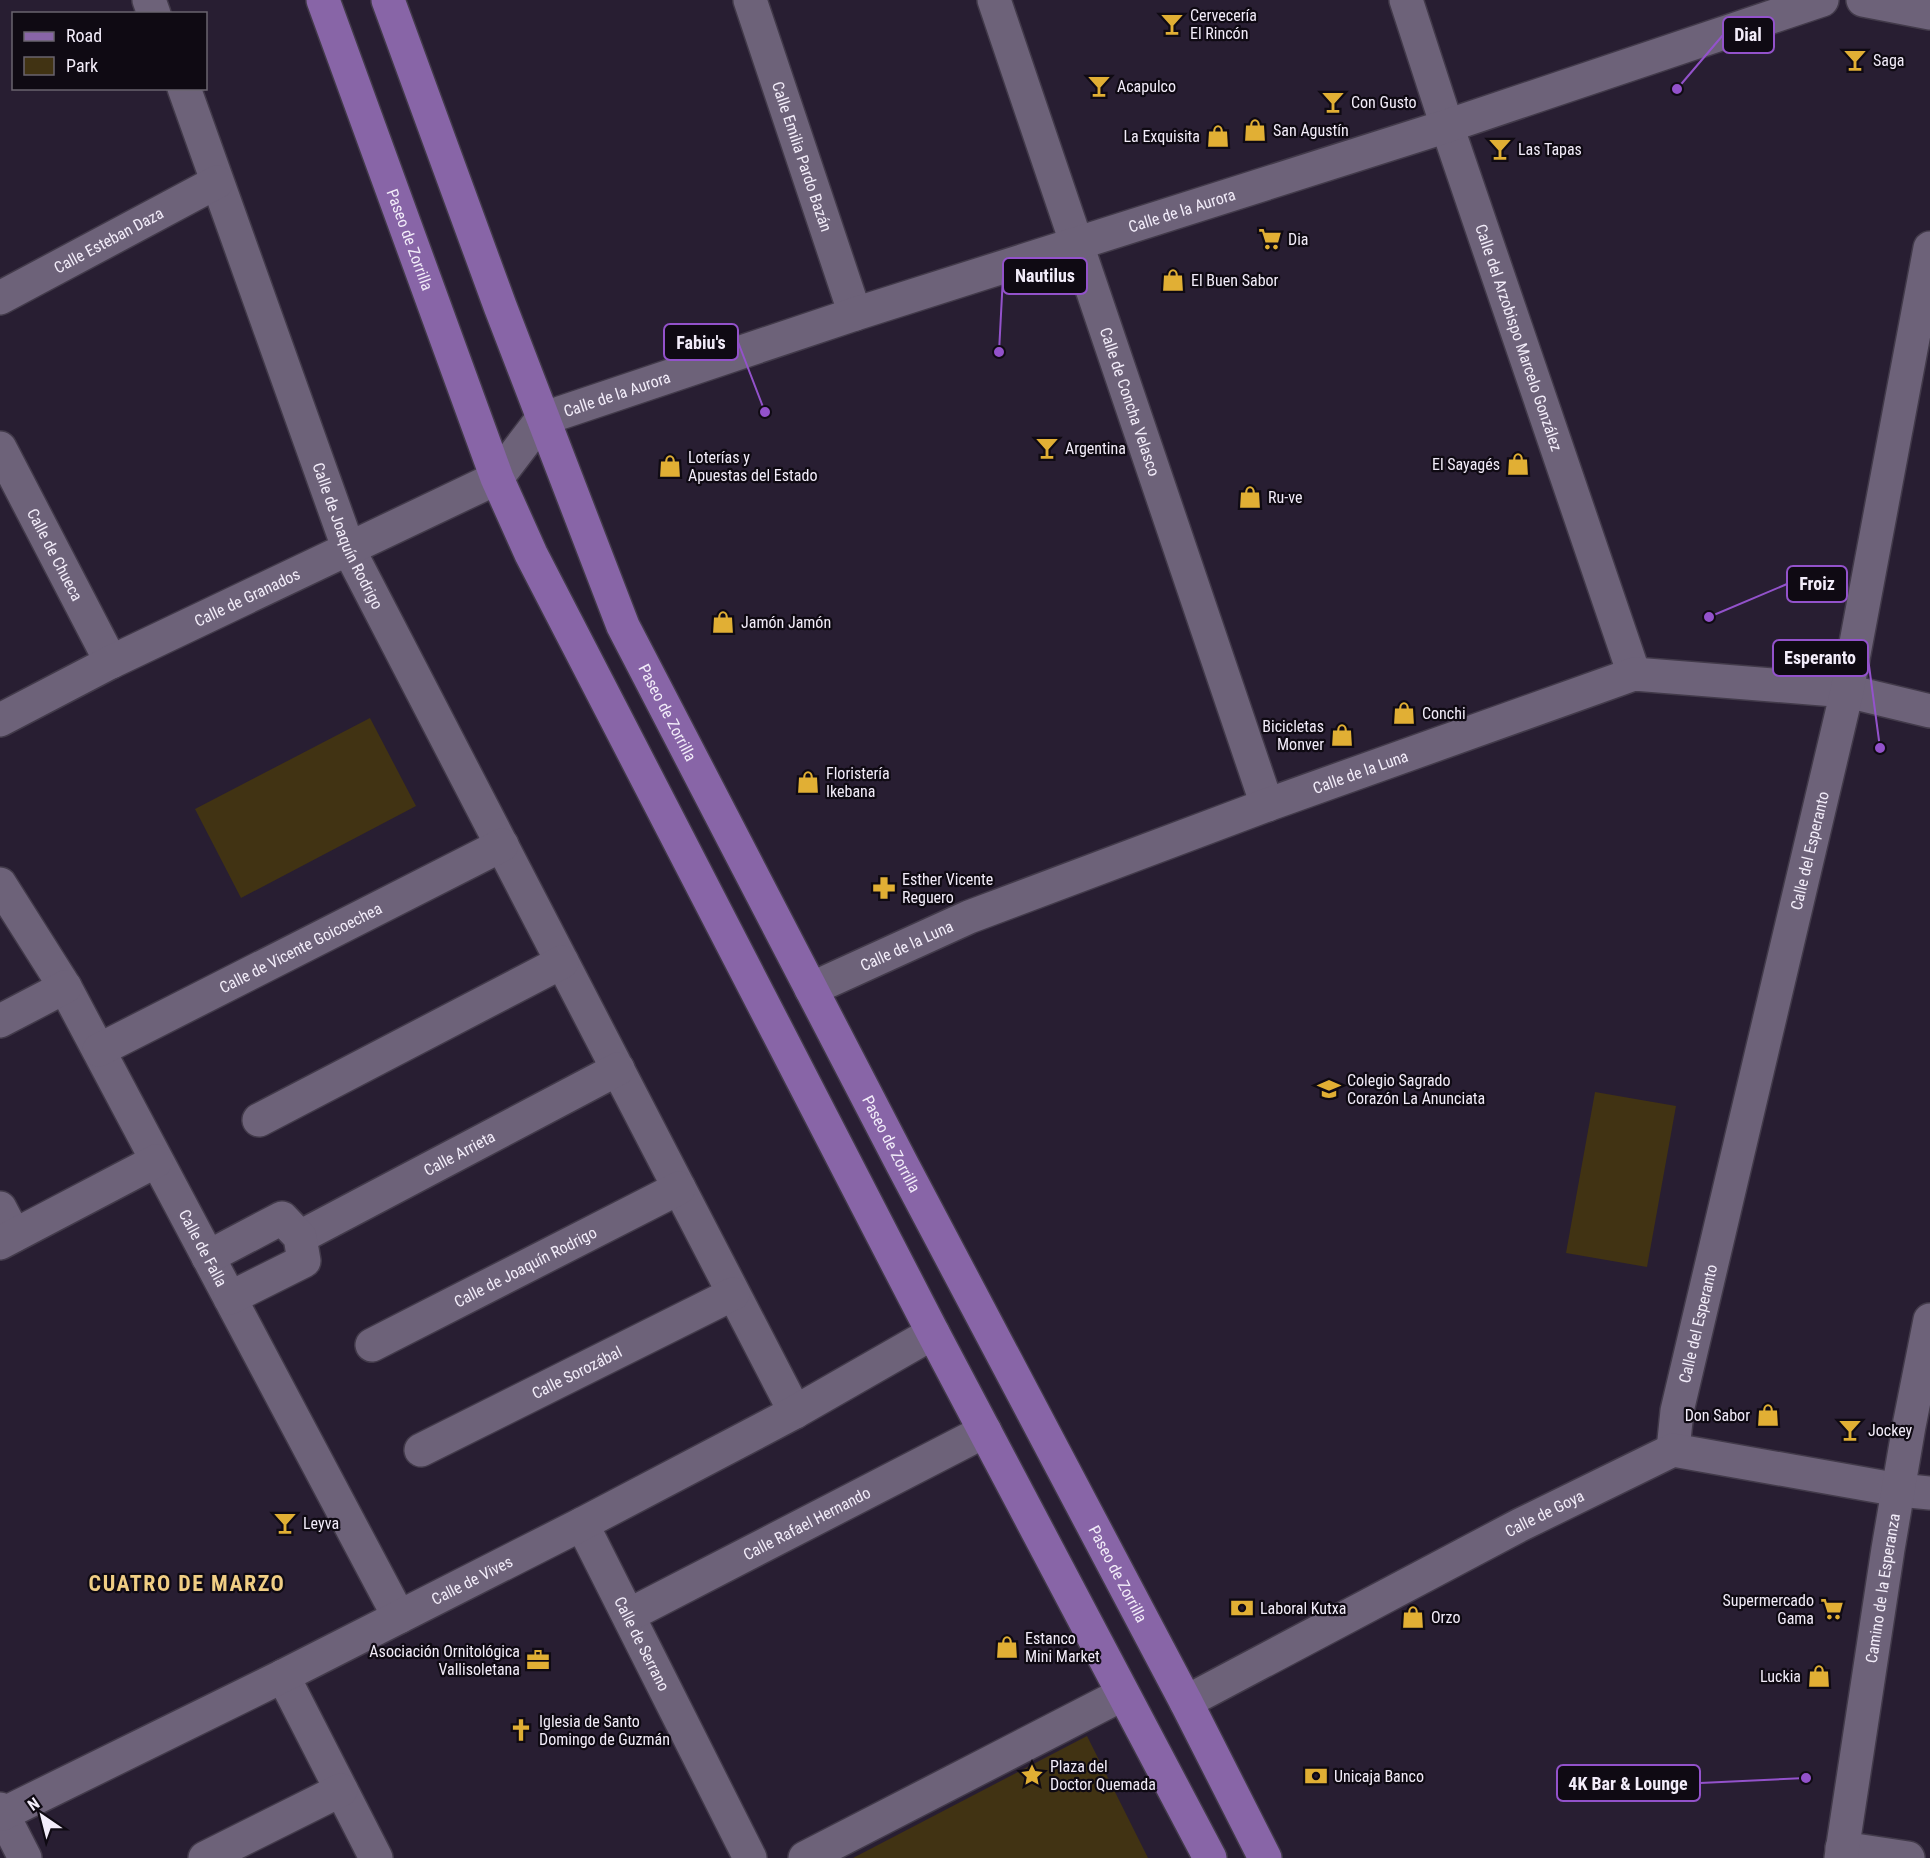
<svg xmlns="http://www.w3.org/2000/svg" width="1930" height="1858" viewBox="0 0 1930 1858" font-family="'Roboto Condensed',sans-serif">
  <rect width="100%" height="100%" fill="#281e32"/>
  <g fill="#413313">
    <polygon points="370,718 416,806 241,898 195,809"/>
    <polygon points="1595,1092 1676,1106 1647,1267 1566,1253"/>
    <polygon points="1087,1736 1148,1858 853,1858"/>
  </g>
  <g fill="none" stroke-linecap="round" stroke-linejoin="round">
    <g stroke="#423a4a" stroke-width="36">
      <g id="minor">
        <polyline points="149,0 154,14"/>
        <path id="s1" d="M750 0 855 314"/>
        <path id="s2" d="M994 0 1267 805"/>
        <path id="s3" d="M1406 0 1447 126 1634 674"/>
        <polyline points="1863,0 1930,13"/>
        <path id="s4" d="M184 88 349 550 795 1412"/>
        <path id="s5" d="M0 298 217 182"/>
        <path id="s6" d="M0 448 111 662"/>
        <path id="s7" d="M0 720 111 662 497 478 542 419 855 314 1447 126 1822 0"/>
        <path id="s8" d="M0 884 65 987 399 1617"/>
        <path id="s9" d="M811 989 969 917 1267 805 1634 674 1847 691 1930 711"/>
        <polyline points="0,1021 65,987"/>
        <path id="s10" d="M99 1050 502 845"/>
        <polyline points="259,1120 562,962"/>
        <polyline points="0,1208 14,1235"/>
        <path id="s11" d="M300 1237 618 1069"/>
        <polyline points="0,1243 156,1161"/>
        <polyline points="208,1257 282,1218 300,1237 304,1261 230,1298"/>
        <path id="s12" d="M372 1345 679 1188"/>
        <path id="s13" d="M421 1450 733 1294"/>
        <path id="s14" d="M1673 1450 1677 1411 1847 691 1930 248"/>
        <path id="s15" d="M582 1524 750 1858"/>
        <path id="s16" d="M629 1615 985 1431"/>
        <polyline points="283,1676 376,1858"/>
        <path id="s17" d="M1186 1702 1520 1525 1673 1450 1899 1490 1930 1493"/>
        <polyline points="0,1809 25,1858"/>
        <path id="s18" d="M3 1814 283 1676 582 1524 795 1412 933 1333"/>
        <polyline points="1842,1848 1908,1858"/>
        <polyline points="205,1858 341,1790"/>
        <polyline points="805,1858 1123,1694"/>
        <path id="s19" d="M1841 1858 1888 1549 1909 1426 1930 1320"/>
      </g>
    </g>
    <g stroke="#423a4a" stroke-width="36">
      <g id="major">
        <path id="s20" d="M323 0 497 478 531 554 933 1333 1210 1858"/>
        <path id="s21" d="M388 0 500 306 623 626 902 1164 1186 1702 1265 1858"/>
      </g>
    </g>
    <use href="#minor" stroke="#6d6279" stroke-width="33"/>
    <use href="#major" stroke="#8865a7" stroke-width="33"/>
  </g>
  <defs>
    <g id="bar-bare" transform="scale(1.8)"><path d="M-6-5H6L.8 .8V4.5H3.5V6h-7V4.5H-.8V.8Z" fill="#e1af34" stroke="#0f0a13" stroke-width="2.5" paint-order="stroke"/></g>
    <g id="shop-bare" transform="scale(1.8)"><path d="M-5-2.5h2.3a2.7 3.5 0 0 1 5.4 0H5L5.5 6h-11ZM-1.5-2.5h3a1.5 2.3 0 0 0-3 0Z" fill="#e1af34" stroke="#0f0a13" stroke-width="2.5" paint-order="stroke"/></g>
    <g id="supermarket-bare" transform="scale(1.8)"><path d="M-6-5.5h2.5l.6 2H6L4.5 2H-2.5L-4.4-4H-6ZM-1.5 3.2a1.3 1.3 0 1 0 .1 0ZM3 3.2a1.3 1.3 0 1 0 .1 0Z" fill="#e1af34" stroke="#0f0a13" stroke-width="2.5" paint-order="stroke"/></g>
    <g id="pharmacy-bare" transform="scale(1.8)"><path d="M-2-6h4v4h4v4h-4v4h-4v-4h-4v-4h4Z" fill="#e1af34" stroke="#0f0a13" stroke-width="2.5" paint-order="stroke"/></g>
    <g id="school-bare" transform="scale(1.8)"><path d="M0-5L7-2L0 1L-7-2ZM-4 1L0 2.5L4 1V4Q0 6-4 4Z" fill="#e1af34" stroke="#0f0a13" stroke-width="2.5" paint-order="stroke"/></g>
    <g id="bank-bare" transform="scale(1.8)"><path d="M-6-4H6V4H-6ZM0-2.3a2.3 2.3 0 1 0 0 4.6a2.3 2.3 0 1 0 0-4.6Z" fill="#e1af34" stroke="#0f0a13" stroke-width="2.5" paint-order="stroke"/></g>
    <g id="office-bare" transform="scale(1.8)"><path d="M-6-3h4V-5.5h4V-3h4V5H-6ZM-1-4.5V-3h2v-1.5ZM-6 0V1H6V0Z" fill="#e1af34" stroke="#0f0a13" stroke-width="2.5" paint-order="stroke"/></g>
    <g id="church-bare" transform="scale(1.8)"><path d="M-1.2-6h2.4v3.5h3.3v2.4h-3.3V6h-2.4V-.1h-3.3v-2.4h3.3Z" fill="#e1af34" stroke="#0f0a13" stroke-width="2.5" paint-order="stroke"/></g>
    <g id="sight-bare" transform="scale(1.8)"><path d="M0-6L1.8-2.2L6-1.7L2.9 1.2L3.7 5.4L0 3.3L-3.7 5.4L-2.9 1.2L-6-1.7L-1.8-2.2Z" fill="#e1af34" stroke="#0f0a13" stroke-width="2.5" paint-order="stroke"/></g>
  </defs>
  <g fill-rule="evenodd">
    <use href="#bar-bare" x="1172" y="24"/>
    <use href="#bar-bare" x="1855" y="60"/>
    <use href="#bar-bare" x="1099" y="86"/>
    <use href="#bar-bare" x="1333" y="102"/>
    <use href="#shop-bare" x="1255" y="130"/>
    <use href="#shop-bare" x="1218" y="136"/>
    <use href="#bar-bare" x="1500" y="149"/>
    <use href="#supermarket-bare" x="1270" y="239"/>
    <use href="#shop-bare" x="1173" y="280"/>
    <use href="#bar-bare" x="1047" y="448"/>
    <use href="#shop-bare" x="1518" y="464"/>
    <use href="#shop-bare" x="670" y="466"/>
    <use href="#shop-bare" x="1250" y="497"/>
    <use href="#shop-bare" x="723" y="622"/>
    <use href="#shop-bare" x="1404" y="713"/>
    <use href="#shop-bare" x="1342" y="735"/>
    <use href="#shop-bare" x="808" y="782"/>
    <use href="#pharmacy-bare" x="884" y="888"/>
    <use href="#school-bare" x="1329" y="1089"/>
    <use href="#shop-bare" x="1768" y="1415"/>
    <use href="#bar-bare" x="1850" y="1430"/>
    <use href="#bar-bare" x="285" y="1523"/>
    <use href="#bank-bare" x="1242" y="1608"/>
    <use href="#supermarket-bare" x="1832" y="1609"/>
    <use href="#shop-bare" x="1413" y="1617"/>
    <use href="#shop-bare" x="1007" y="1647"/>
    <use href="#office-bare" x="538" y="1660"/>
    <use href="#shop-bare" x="1819" y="1676"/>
    <use href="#church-bare" x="521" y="1730"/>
    <use href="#sight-bare" x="1032" y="1775"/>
    <use href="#bank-bare" x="1316" y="1776"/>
  </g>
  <g text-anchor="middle" stroke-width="4.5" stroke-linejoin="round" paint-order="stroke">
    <g font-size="16" fill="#f2ecf9" stroke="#0f0a13" text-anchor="start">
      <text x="1190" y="21">Cervecería<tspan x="1190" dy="18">El Rincón</tspan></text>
      <text x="1873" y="66">Saga</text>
      <text x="1117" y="92">Acapulco</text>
      <text x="1351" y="108">Con Gusto</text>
      <text x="1273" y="136">San Agustín</text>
      <text x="1200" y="142" text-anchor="end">La Exquisita</text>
      <text x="1518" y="155">Las Tapas</text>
      <text x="1288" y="245">Dia</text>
      <text x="1191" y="286">El Buen Sabor</text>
      <text x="1065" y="454">Argentina</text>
      <text x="688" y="463">Loterías y<tspan x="688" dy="18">Apuestas del Estado</tspan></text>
      <text x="1500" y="470" text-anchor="end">El Sayagés</text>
      <text x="1268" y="503">Ru-ve</text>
      <text x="741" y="628">Jamón Jamón</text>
      <text x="1422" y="719">Conchi</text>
      <text x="1324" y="732" text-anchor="end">Bicicletas<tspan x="1324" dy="18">Monver</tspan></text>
      <text x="826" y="779">Floristería<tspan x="826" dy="18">Ikebana</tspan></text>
      <text x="902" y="885">Esther Vicente<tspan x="902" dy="18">Reguero</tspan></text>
      <text x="1347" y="1086">Colegio Sagrado<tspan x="1347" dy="18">Corazón La Anunciata</tspan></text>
      <text x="1750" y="1421" text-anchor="end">Don Sabor</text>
      <text x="1868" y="1436">Jockey</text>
      <text x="303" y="1529">Leyva</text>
      <text x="1814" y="1606" text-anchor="end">Supermercado<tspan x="1814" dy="18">Gama</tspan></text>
      <text x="1260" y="1614">Laboral Kutxa</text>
      <text x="1431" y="1623">Orzo</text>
      <text x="1025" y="1644">Estanco<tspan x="1025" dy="18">Mini Market</tspan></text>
      <text x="520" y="1657" text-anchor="end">Asociación Ornitológica<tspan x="520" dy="18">Vallisoletana</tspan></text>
      <text x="1801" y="1682" text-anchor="end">Luckia</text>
      <text x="539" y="1727">Iglesia de Santo<tspan x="539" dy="18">Domingo de Guzmán</tspan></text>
      <text x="1050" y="1772">Plaza del<tspan x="1050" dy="18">Doctor Quemada</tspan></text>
      <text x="1334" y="1782">Unicaja Banco</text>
    </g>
    <g font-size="16" fill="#f2ecf9" stroke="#0f0a13">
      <text dy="6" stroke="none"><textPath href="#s1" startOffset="165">Calle Emilia Pardo Bazán</textPath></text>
      <text dy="6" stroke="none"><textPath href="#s7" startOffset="1300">Calle de la Aurora</textPath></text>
      <text dy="6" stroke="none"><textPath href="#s20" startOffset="255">Paseo de Zorrilla</textPath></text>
      <text dy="6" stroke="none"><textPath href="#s5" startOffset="123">Calle Esteban Daza</textPath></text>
      <text dy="6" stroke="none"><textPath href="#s3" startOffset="356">Calle del Arzobispo Marcelo González</textPath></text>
      <text dy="6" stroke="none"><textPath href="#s7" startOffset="706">Calle de la Aurora</textPath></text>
      <text dy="6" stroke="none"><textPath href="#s2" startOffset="424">Calle de Concha Velasco</textPath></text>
      <text dy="6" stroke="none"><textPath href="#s4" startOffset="477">Calle de Joaquín Rodrigo</textPath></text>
      <text dy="6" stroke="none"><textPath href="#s6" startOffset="120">Calle de Chueca</textPath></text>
      <text dy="6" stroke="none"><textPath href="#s7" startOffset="276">Calle de Granados</textPath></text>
      <text dy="6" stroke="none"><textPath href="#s21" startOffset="766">Paseo de Zorrilla</textPath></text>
      <text dy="6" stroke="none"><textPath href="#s9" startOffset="591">Calle de la Luna</textPath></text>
      <text dy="6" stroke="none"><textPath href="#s14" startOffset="615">Calle del Esperanto</textPath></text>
      <text dy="6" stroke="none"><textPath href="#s9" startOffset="105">Calle de la Luna</textPath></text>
      <text dy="6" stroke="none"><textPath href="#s10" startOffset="226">Calle de Vicente Goicoechea</textPath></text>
      <text dy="6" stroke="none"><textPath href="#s21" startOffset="1252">Paseo de Zorrilla</textPath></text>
      <text dy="6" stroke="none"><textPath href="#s11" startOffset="180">Calle Arrieta</textPath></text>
      <text dy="6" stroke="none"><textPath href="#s8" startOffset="417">Calle de Falla</textPath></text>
      <text dy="6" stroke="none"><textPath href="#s12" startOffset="172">Calle de Joaquín Rodrigo</textPath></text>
      <text dy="6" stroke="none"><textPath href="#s14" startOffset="129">Calle del Esperanto</textPath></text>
      <text dy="6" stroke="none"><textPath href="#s13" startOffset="174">Calle Sorozábal</textPath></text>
      <text dy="6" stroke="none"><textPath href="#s17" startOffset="405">Calle de Goya</textPath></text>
      <text dy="6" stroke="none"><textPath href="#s16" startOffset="200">Calle Rafael Hernando</textPath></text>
      <text dy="6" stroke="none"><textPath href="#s21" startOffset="1738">Paseo de Zorrilla</textPath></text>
      <text dy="6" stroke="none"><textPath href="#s18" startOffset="524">Calle de Vives</textPath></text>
      <text dy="6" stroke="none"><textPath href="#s19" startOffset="273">Camino de la Esperanza</textPath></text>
      <text dy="6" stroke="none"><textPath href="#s15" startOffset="134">Calle de Serrano</textPath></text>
    </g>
    <g font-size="22" font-weight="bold" letter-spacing="1.5" fill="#f0ce84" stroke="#0f0a13">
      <text x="187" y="1591">CUATRO DE MARZO</text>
    </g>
  </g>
  <path fill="none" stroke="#9352cb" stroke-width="2" d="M1677 89L1723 35M999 352L1003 276M765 412L738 342M1709 617L1787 584M1880 748L1868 658M1806 1778L1700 1783"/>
  <g fill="#9352cb" stroke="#0f0a13" stroke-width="2">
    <circle cx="1677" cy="89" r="6"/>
    <circle cx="999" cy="352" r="6"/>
    <circle cx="765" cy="412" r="6"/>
    <circle cx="1709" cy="617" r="6"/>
    <circle cx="1880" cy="748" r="6"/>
    <circle cx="1806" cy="1778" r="6"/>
  </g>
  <g fill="#0f0a13" stroke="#9352cb" stroke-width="2">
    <rect x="1723" y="17" width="51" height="36" rx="6"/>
    <rect x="1003" y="258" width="84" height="36" rx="6"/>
    <rect x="664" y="324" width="74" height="36" rx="6"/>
    <rect x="1787" y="566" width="60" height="36" rx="6"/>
    <rect x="1773" y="640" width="95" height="36" rx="6"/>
    <rect x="1557" y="1765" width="143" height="36" rx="6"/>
  </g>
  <g font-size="18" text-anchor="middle" font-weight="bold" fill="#f2ecf9">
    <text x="1748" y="41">Dial</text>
    <text x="1045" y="282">Nautilus</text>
    <text x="701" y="349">Fabiu's</text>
    <text x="1817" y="590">Froiz</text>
    <text x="1820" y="664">Esperanto</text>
    <text x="1628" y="1790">4K Bar &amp; Lounge</text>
  </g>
  <rect x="12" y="12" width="195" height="78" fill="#0f0a13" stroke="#6a646f" stroke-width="1.5"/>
  <rect x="24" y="32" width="30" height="9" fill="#8865a7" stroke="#6a646f" stroke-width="1.5"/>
  <text x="66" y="42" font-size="18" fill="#f2ecf9">Road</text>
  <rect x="24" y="57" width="30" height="18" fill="#413313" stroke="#6a646f" stroke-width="1.5"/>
  <text x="66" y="72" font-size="18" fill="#f2ecf9">Park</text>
  <g transform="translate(42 1816) rotate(325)" stroke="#0f0a13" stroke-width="4.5" paint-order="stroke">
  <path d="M0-4.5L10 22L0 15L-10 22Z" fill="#f2ecf9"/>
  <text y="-9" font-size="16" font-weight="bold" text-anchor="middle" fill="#f2ecf9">N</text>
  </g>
</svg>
